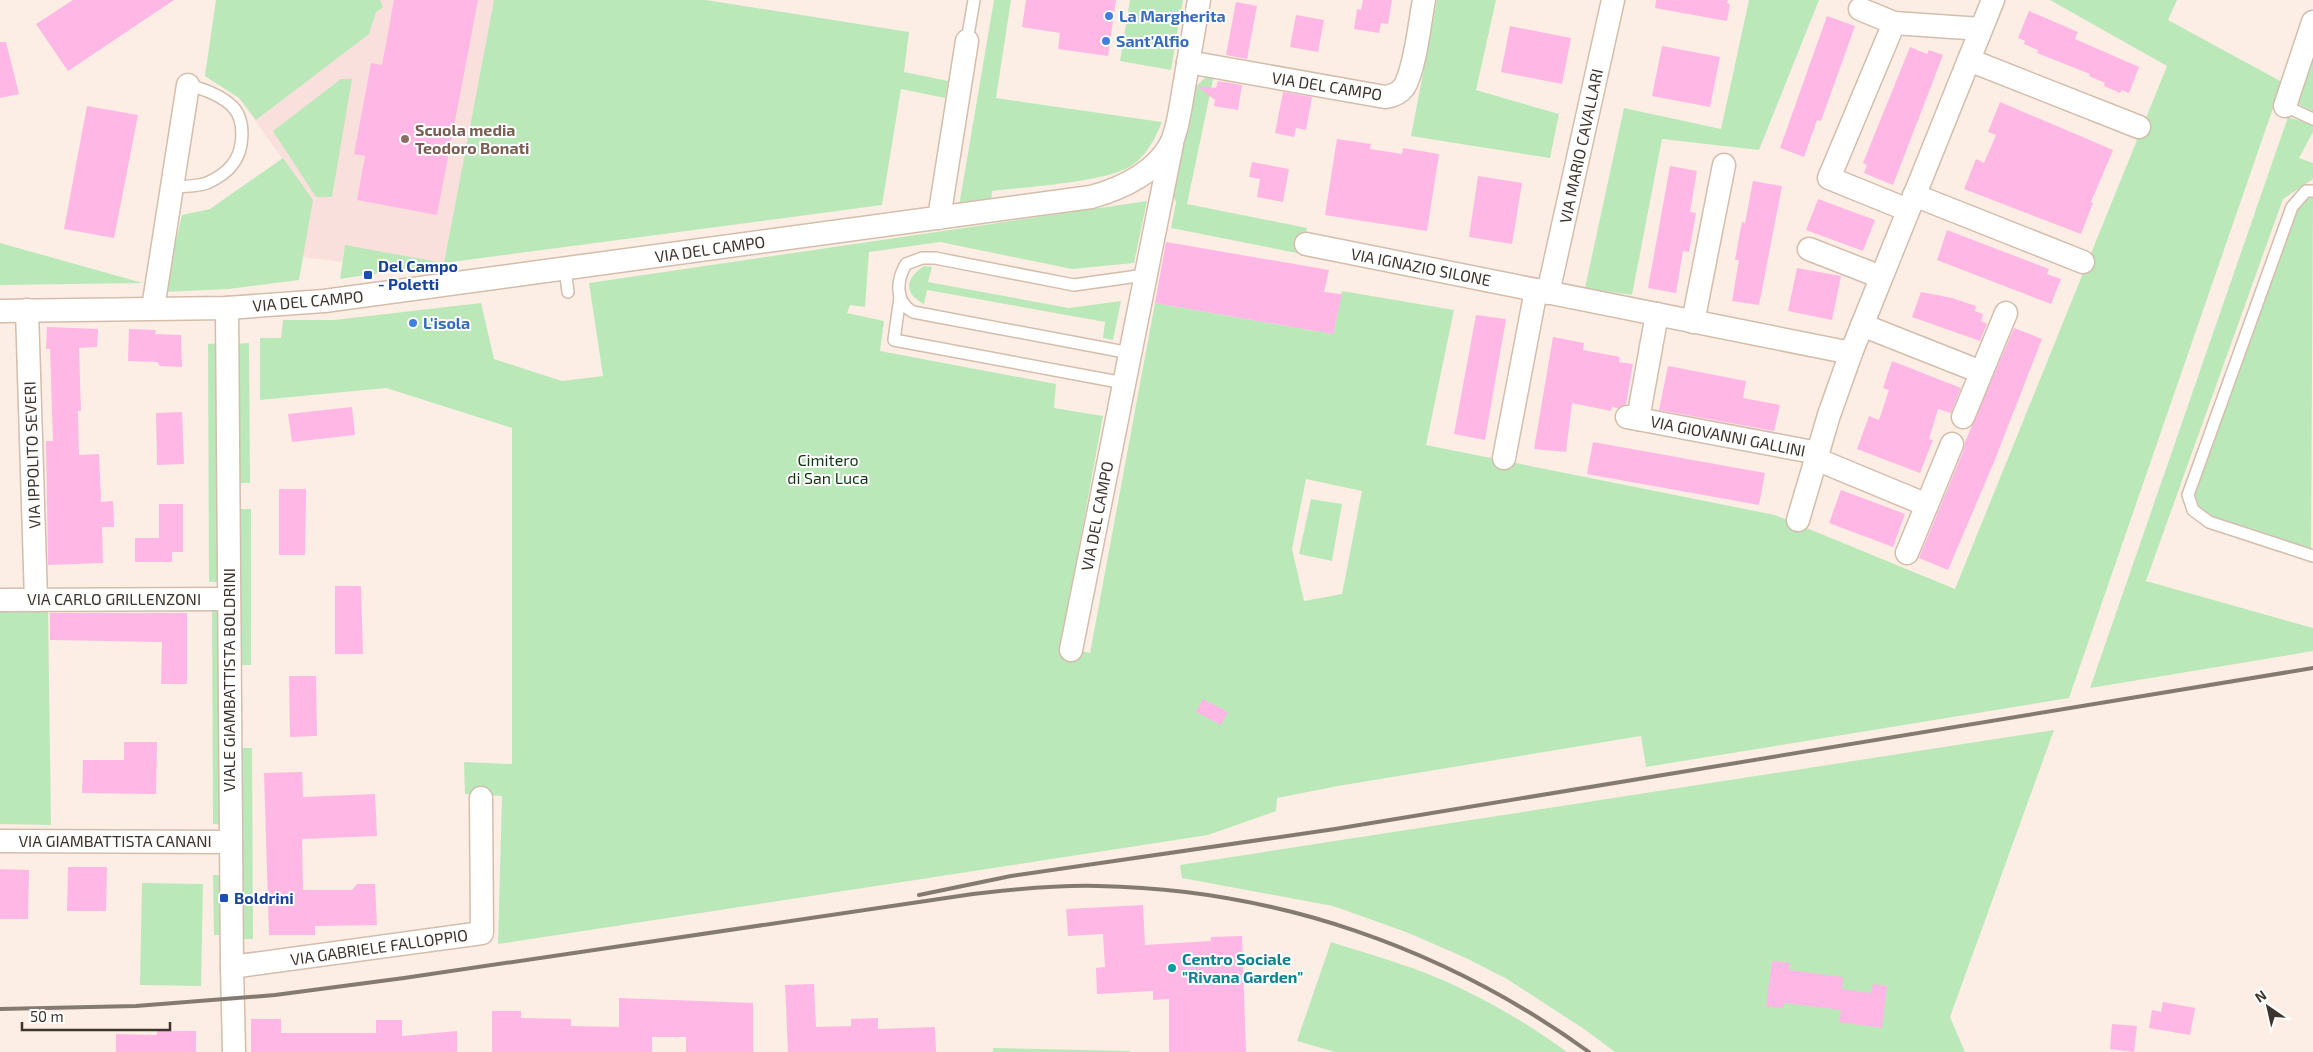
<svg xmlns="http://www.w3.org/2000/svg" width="2313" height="1052" viewBox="0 0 2313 1052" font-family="'Exo 2',sans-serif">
  <rect width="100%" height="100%" fill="#fceee4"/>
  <polygon fill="#fae0dc" points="216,0 494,0 444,263 345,246 342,262 303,257 312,200 239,98 205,76"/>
  <g fill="#bbe8b9" fill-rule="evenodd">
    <polygon points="216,0 380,0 383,7 376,12 369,34 256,120 239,98 205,76"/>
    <polygon points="494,0 706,0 909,32 904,72 948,81 945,98 901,89 882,205 444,263 340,279 345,245 444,263"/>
    <path d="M994 0H1011L996 98 1162 122C1155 139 1147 155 1131 166 1107 182 1025 187 992 191L991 204 959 206Z"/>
    <polygon points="1130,0 1183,0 1171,70 1120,61"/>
    <polygon points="1437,0 1496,0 1476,90 1559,114 1550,158 1411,136"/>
    <polygon points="1749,0 1819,0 1759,150 1662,139 1632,295 1585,288 1624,108 1721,129"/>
    <path d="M2050 0H2177L2168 20 2282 82 2069 698 1646 767 1641 736 1338 786 1277 798 1276 811 1208 835 498 944 502 796 465 794 464 762 512 764V428L386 388 260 400V338H281L283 320H334L481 303 494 359 562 381 603 376 589 283 1147 201 1134 263 1072 269 940 242 869 252 865 307 850 305 847 313 884 321 880 351 1056 384 1054 408 1103 416 1061 645 1090 653 1155 303 1333 334 1342 291 1454 310 1426 445 1775 515 1955 589 2167 66ZM1306 479 1362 491 1342 594 1304 601 1292 549Z"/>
    <polygon points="2313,45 2313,111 2294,102"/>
    <polygon points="1214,75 1187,204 1307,228 1302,254 1171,228 1176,202 1172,193 1195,87 1206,77"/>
    <polygon points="341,79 352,79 332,197 316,197 273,131"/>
    <polygon points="2288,117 2313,125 2313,132 2299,158 2313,163 2313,179 2283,199 2146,581 2313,628 2313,651 2090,688"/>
    <polygon points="283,158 313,200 299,280 229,289 164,292 182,215 210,209"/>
    <polygon points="2309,197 2313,197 2311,550 2212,516 2199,506 2195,495 2298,210"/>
    <polygon points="0,243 143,283 0,285"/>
    <path d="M924 266 932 267 928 282 1069 308 1121 301 1113 340 1103 338 1105 322 927 290 924 304C903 293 905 279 924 266Z"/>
    <polygon points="222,343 225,582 209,582 208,344"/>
    <polygon points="249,343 250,483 234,483 233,344"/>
    <polygon points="1311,499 1342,504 1332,561 1299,554"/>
    <rect x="237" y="509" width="14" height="156"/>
    <polygon points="0,608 48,608 51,825 0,824"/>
    <polygon points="212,611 225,611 227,825 213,824"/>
    <polygon points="2054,730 1950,1017 1965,1052 1615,1052 1584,1029 1507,979 1466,958 1406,932 1333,906 1182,878 1180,865"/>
    <polygon points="238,748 252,748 253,939 241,939"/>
    <polygon points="213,875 224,875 225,935 214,935"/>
    <polygon points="142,883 203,884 201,986 140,985"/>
    <path d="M1331 942C1375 956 1420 968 1462 989 1498 1006 1534 1028 1567 1052H1335L1297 1041Z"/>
    <polygon points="993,1048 1130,1051 1130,1052 993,1052"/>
  </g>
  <g fill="#ffb7e5">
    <polygon points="73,0 174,0 68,71 36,24"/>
    <polygon points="394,0 478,0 437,215 357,200 365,156 354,154 371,63 382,65"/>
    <polygon points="1026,0 1116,0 1108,56 1058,49 1060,33 1022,27"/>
    <polygon points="1363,0 1392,0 1388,24 1381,23 1379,33 1354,29 1357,9 1361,10"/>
    <polygon points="1656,0 1728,0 1727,3 1730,4 1727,21 1655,8"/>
    <polygon points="1236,2 1257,6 1247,59 1226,55"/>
    <polygon points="2029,11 2078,32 2075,39 2139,67 2129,93 2122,90 2120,93 2104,86 2105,83 2089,76 2090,74 2037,53 2038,50 2024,44 2025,41 2018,38"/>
    <polygon points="1296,15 1324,20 1318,52 1290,47"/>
    <polygon points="1827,16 1855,26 1821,121 1817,120 1804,157 1780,148"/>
    <polygon points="1510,26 1571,38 1562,84 1501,72"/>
    <polygon points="0,42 6,42 19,94 0,98"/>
    <polygon points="1662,46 1720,57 1710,107 1652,96"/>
    <polygon points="1910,47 1927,54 1929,50 1943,55 1893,185 1864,173 1867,165 1863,163"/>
    <polygon points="1218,81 1242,85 1238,110 1214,106 1215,100 1197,86 1216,88"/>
    <polygon points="1283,92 1312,97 1306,130 1296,128 1294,137 1275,133"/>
    <polygon points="2000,102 2113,150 2091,202 2093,203 2081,234 1964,189 1976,159 1984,163 1996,135 1988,132"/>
    <polygon points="87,106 138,115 114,238 64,229"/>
    <polygon points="1337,139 1371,144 1370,149 1402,154 1403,148 1439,154 1427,231 1325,215"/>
    <polygon points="1252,162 1289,169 1283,202 1257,197 1260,179 1249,177"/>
    <polygon points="1670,166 1697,171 1690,212 1696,213 1689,252 1683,251 1676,293 1648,288"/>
    <polygon points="1478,176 1522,183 1512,244 1469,237"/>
    <polygon points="1753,181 1782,186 1759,305 1732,301 1739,260 1735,260 1740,232 1742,222 1745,223"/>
    <polygon points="1818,199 1875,220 1863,251 1806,230"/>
    <polygon points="1947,230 2049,269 2047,274 2061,279 2051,304 1937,260"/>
    <polygon points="1166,242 1329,270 1324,292 1342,294 1333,334 1155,303"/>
    <polygon points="1797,268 1841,276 1832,320 1788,311"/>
    <polygon points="1921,292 1952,298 1976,306 1975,311 1983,314 1981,321 1987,324 1980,341 1912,317"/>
    <polygon points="1476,315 1506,319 1485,440 1454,434"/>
    <polygon points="47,327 98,329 97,347 79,348 81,411 78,411 79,455 99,454 101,502 113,501 114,527 102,527 103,563 48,565 46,441 53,441 50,349 46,349"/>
    <polygon points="2014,328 2042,339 1994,462 1948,570 1919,558 1964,449 1965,442"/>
    <polygon points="129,329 156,330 155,334 181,335 182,367 160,366 157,362 128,361"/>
    <polygon points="1553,337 1584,343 1583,350 1620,357 1619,362 1633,364 1626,404 1618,408 1612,407 1611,411 1572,403 1566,452 1534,449"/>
    <polygon points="1892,361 1961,388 1951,413 1938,409 1929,439 1933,440 1920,473 1857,449 1869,416 1879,420 1889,390 1883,388"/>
    <polygon points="1668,366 1746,381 1743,398 1780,405 1774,431 1659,410"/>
    <polygon points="352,407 355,435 292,442 288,414"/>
    <polygon points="182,412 184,464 157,465 156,413"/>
    <polygon points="1593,442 1765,473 1759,505 1587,474"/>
    <polygon points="279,489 306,489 305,555 279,555"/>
    <polygon points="1841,490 1905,514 1893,547 1829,523"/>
    <polygon points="159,504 183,504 183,552 172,552 172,562 135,562 135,538 159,538"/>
    <polygon points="335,586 361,586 363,654 335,654"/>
    <polygon points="50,613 187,613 187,684 161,684 162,642 50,640"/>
    <polygon points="289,676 316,676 317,736 290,737"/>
    <polygon points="1203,699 1228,712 1221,725 1196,712"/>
    <polygon points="124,742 157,742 156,794 82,793 83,760 124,760"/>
    <polygon points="302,772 303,797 375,794 377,836 302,839 303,890 352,890 357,884 375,884 377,925 315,926 315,935 269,935 264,773"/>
    <polygon points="68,867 107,867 106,911 67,911"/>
    <polygon points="0,869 29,870 28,919 0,919"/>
    <polygon points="1143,905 1145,945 1211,941 1211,937 1242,936 1246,1052 1169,1052 1169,999 1153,1000 1153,991 1097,994 1096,968 1105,967 1103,934 1068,936 1066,909"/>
    <polygon points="1772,961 1790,963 1789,970 1843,977 1842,989 1871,993 1873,984 1887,986 1882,1028 1839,1022 1841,1010 1784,1003 1783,1008 1766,1006"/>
    <polygon points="814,984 816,1027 851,1026 851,1019 878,1018 878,1029 935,1027 936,1052 788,1052 785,985"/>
    <polygon points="619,998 753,1003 753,1052 686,1052 686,1037 652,1037 652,1052 492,1052 492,1011 521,1011 521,1018 571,1019 571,1026 619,1027"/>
    <polygon points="2163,1002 2195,1008 2190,1035 2149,1028 2152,1010 2161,1012"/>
    <polygon points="251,1019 281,1019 281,1033 376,1033 376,1020 402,1020 402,1036 457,1031 457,1052 251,1052"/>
    <polygon points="2112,1024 2137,1026 2134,1052 2110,1049"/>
    <polygon points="157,1031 196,1031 196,1052 116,1052 116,1034 157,1035"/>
  </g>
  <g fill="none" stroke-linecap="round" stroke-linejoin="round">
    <g stroke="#d3bdac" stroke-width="14">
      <g id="service">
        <polyline points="967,41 974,0"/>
        <polyline points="2285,106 2313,119"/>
        <path d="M172 187C184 186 196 187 207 183 216 179 226 173 232 165 244 151 246 121 233 107 221 95 204 89 188 85"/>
        <polyline points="2313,191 2306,191 2292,207 2188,495 2193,510 2209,522 2313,556"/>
        <polyline points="565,269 568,292"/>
        <polyline points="900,297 894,340 1124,383"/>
        <path d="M1130 353 913 312C895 302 896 281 906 264L922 258H935L1074 285 1145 275"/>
      </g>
    </g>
    <g stroke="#d3bdac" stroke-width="25">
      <g id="minor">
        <polyline points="1860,9 1894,23 1981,29"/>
        <polyline points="1894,23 1829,178 1908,210"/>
        <polyline points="1969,60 2139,127"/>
        <path d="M1188 62 1385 97C1393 96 1399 94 1404 87 1415 70 1420 21 1424 0"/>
        <polyline points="2285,106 2313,22"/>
        <polyline points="1914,195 2083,262"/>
        <polyline points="939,218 967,41"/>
        <polyline points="1306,244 1851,353"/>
        <polyline points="1809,249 1881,277"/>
        <polyline points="1548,293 1613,0"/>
        <polyline points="153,308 188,85"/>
        <polyline points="227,308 232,967 234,1052"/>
        <polyline points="27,310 36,600"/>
        <path d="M0 311 227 308 324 301 1091 197C1121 189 1160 171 1173 139 1179 123 1181 104 1184 87 1189 58 1194 29 1199 0"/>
        <polyline points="1693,322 1724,165"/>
        <polyline points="1862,325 1981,372"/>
        <polyline points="1627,417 1818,453"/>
        <polyline points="1963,417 2006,313"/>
        <polyline points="1638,419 1657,314"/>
        <polyline points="1504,458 1536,290"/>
        <polyline points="1816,459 1927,505"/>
        <polyline points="1798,520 1829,415 1851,353 1993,0"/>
        <polyline points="1907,553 1952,444"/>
        <polyline points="0,600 229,599"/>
        <polyline points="1071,650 1172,144"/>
        <polyline points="0,841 231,842"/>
        <polyline points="232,967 482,933 481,798"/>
      </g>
    </g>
    <use href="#service" stroke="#fff" stroke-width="11"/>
    <use href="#minor" stroke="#fff" stroke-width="22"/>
    <g stroke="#857a72" stroke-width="4">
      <polyline points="919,895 1011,876 1335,829 2313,668"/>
      <path d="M0 1009 136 1006 275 995 404 978 973 894C1014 889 1056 885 1098 886 1276 889 1445 948 1589 1052"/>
    </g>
  </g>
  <g fill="#3f7fe0" stroke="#fefefe" stroke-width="2">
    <circle cx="1109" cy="16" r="5"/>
    <circle cx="1106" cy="41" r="5"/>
    <circle cx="413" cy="323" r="5"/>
  </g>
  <circle fill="#8d6e63" stroke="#fefefe" stroke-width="2" cx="405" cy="139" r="5"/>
  <g fill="#1a4fb4" stroke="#fefefe" stroke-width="2">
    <rect x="363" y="270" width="10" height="10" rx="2.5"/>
    <rect x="219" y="893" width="10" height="10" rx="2.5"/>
  </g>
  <circle fill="#0f9aa8" stroke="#fefefe" stroke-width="2" cx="1172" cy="968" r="5"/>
  <g text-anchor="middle" stroke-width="4" stroke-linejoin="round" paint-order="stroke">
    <g font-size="16" font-weight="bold" fill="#366cbe" stroke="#fefefe" text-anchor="start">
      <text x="1119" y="22">La Margherita</text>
      <text x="1116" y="47">Sant'Alfio</text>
      <text x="423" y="329">L'isola</text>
    </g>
    <g font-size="16" fill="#3d342d" stroke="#fefefe">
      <text transform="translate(1327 86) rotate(9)" y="6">VIA DEL CAMPO</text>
      <text transform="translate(1581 146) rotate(-78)" y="6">VIA MARIO CAVALLARI</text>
      <text transform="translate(710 249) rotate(-8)" y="6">VIA DEL CAMPO</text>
      <text transform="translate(1421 267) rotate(11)" y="6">VIA IGNAZIO SILONE</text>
      <text transform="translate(308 301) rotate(-5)" y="6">VIA DEL CAMPO</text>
      <text transform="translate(1728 436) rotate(11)" y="6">VIA GIOVANNI GALLINI</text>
      <text transform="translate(32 455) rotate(-92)" y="6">VIA IPPOLITO SEVERI</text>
      <text transform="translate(1097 516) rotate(-79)" y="6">VIA DEL CAMPO</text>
      <text x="114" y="605">VIA CARLO GRILLENZONI</text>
      <text transform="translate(229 680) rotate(-90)" y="6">VIALE GIAMBATTISTA BOLDRINI</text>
      <text x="115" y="847">VIA GIAMBATTISTA CANANI</text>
      <text transform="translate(379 947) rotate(-8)" y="6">VIA GABRIELE FALLOPPIO</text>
    </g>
    <g font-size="16" font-weight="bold" fill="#785e54" stroke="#fefefe" text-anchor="start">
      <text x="415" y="136">Scuola media<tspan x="415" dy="18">Teodoro Bonati</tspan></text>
    </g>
    <g font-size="16" font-weight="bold" fill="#164399" stroke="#fefefe" text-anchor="start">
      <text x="378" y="272">Del Campo<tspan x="378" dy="18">- Poletti</tspan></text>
      <text x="234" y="904">Boldrini</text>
    </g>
    <g font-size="16" fill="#113812" stroke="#fefefe">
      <text x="828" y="466">Cimitero<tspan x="828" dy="18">di San Luca</tspan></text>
    </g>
    <g font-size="16" font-weight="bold" fill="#0d838f" stroke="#fefefe" text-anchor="start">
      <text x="1182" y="965">Centro Sociale<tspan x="1182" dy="18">"Rivana Garden"</tspan></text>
    </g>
  </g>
  <g transform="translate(2268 1007) rotate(326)" stroke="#fefefe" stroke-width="4" paint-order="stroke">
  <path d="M0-4L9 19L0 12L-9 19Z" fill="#3d342d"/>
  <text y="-8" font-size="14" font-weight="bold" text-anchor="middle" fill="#3d342d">N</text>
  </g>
  <path d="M22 1022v8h148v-8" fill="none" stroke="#3d342d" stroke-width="2.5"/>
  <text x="30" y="1022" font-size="15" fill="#3d342d" stroke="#fefefe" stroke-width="4" paint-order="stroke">50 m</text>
</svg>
